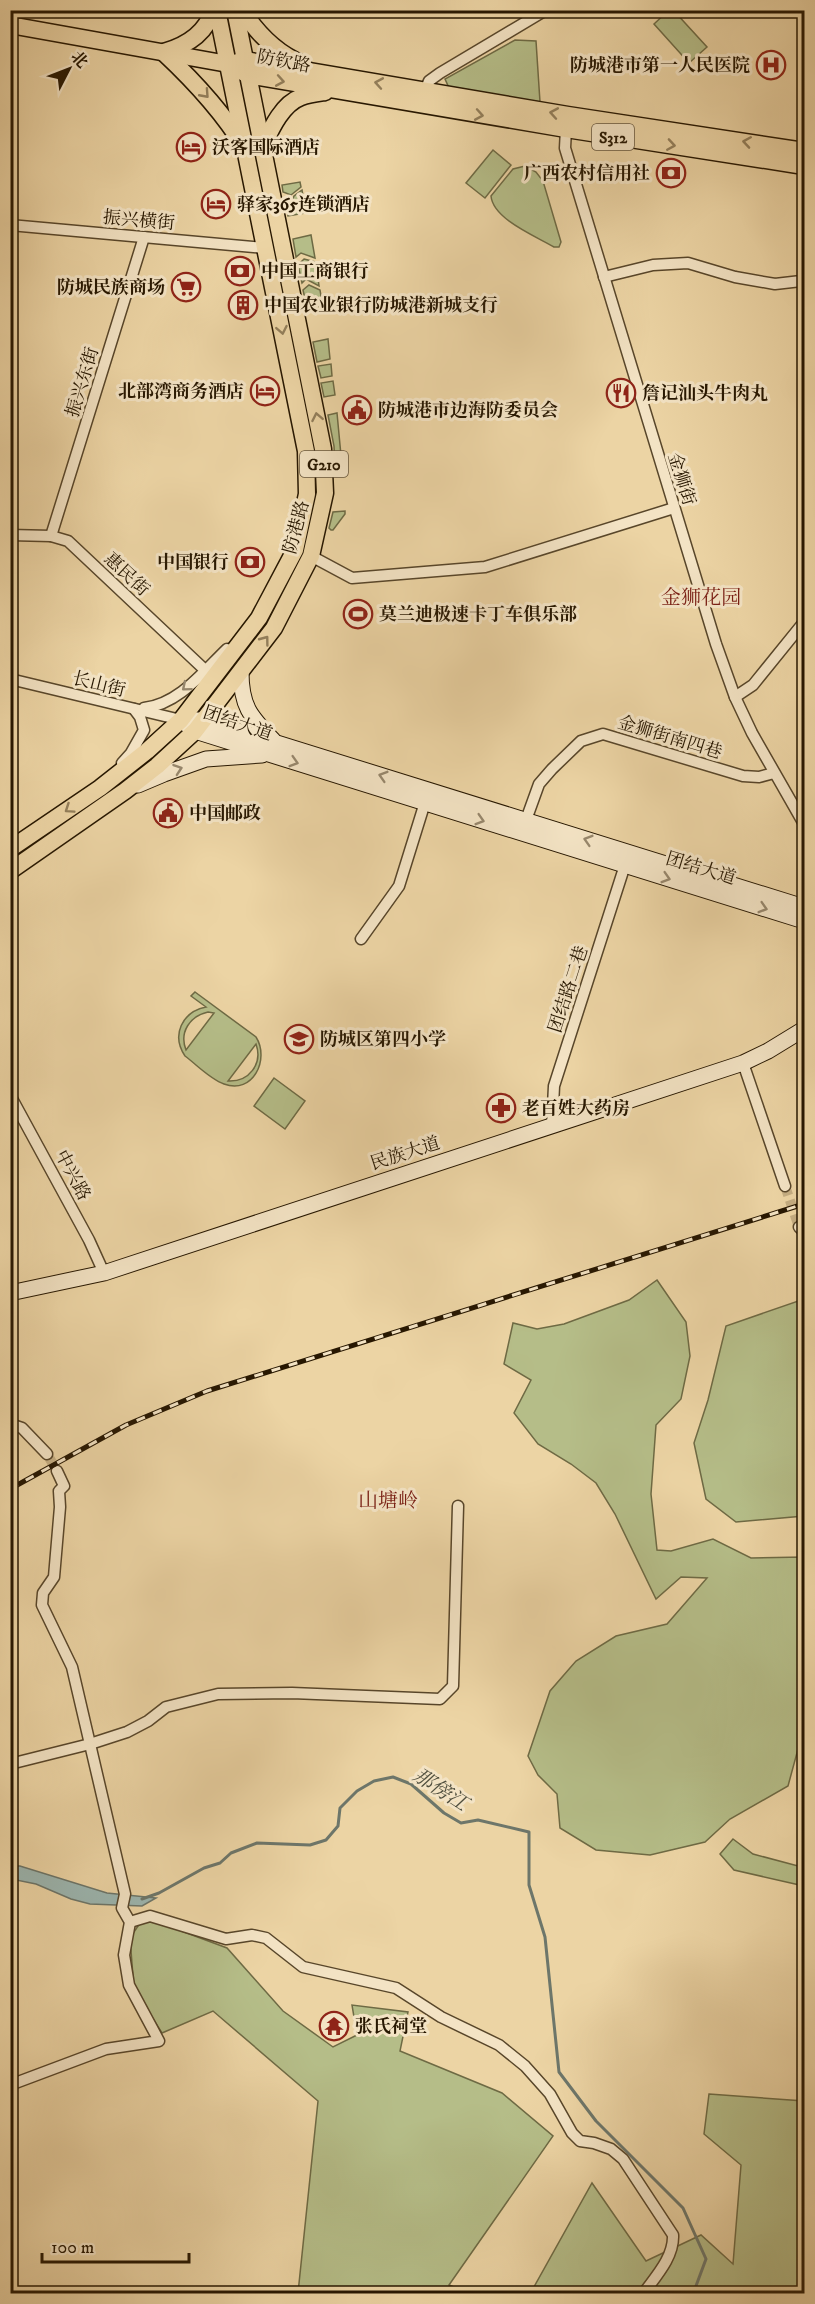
<svg xmlns="http://www.w3.org/2000/svg" width="815" height="2304" viewBox="0 0 815 2304" font-family="'IM FELL DW Pica','Noto Serif SC',serif">
  <rect width="100%" height="100%" fill="#ecd4a4"/>
  <filter id="stains"><feTurbulence type="fractalNoise" baseFrequency=".00333" numOctaves="4"/><feColorMatrix values="0 0 0 0 .2 0 0 0 0 .09 0 0 0 0 .02 0 0 0 .5 -.17"/></filter>
  <radialGradient id="worn" r=".72"><stop offset=".6" stop-color="#630" stop-opacity="0"/><stop offset="1" stop-color="#630" stop-opacity=".3"/></radialGradient>
  <g fill="#b5bd88" stroke="#6e6a44" stroke-width="1.5" fill-rule="evenodd">
    <polygon points="669,10 674,11 707,47 689,63 654,24"/>
    <polygon points="515,40 536,41 540,102 450,90 445,79"/>
    <polygon points="493,150 511,165 485,198 466,183"/>
    <path d="M525 166 536 172 543 181 561 242 559 247H554C535 236 493 219 491 196L513 169Z"/>
    <polygon points="300,182 301,187 291,195 283,192 282,185"/>
    <polygon points="302,190 306,213 288,216 285,199 292,201 294,196"/>
    <polygon points="311,235 315,258 301,253 296,257 293,239"/>
    <polygon points="304,259 316,262 319,286 306,279 302,283 298,265"/>
    <polygon points="309,285 320,290 323,308 317,306 308,312 303,290"/>
    <polygon points="328,339 330,359 317,362 313,342"/>
    <polygon points="331,364 332,376 321,378 318,366"/>
    <polygon points="333,381 335,395 324,397 321,383"/>
    <polygon points="337,413 342,466 335,466 334,446 328,415"/>
    <polygon points="345,511 345,514 333,530 331,530 329,528 333,512"/>
    <path d="M195 992 256 1037C270 1059 253 1095 224 1084 210 1079 197 1065 185 1056 171 1035 182 1012 206 1007L191 996ZM208 1012 214 1013 186 1050C179 1032 190 1016 208 1012ZM256 1044C263 1064 249 1082 228 1081Z"/>
    <polygon points="274,1078 305,1101 285,1129 254,1106"/>
    <polygon points="657,1280 686,1322 690,1356 681,1399 656,1425 651,1494 657,1550 671,1551 713,1539 751,1558 804,1557 804,1727 788,1786 730,1819 705,1842 650,1855 596,1850 560,1828 557,1794 538,1775 528,1756 550,1691 576,1661 616,1636 667,1624 707,1578 681,1577 656,1599 615,1514 596,1483 571,1464 538,1444 514,1413 531,1380 504,1364 513,1323 537,1329 564,1324 629,1300"/>
    <polygon points="804,1299 804,1516 736,1522 706,1499 694,1443 708,1400 726,1326"/>
    <polygon points="733,1839 753,1854 798,1866 804,1865 804,1886 734,1870 720,1854"/>
    <polygon points="144,1917 227,1948 283,2011 333,2047 357,2035 352,2005 408,2012 400,2051 502,2093 553,2136 449,2285 469,2293 298,2293 318,2101 213,2011 162,2033 134,1989 130,1938"/>
    <polygon points="709,2094 804,2101 804,2293 530,2294 592,2183 646,2261 701,2235 733,2264 741,2165 704,2134"/>
  </g>
  <polygon fill="#9cb6b0" stroke="#6d766a" stroke-width="1.5" points="10,1866 20,1866 107,1893 156,1898 142,1906 90,1904 71,1899 36,1884 11,1879"/>
  <g fill="none" stroke-linecap="round" stroke-linejoin="round">
    <polyline stroke="#6d766a" stroke-width="3" points="142,1899 159,1893 204,1868 220,1863 231,1853 257,1843 310,1845 326,1840 338,1826 340,1808 357,1791 374,1781 393,1777 411,1784 444,1813 461,1823 478,1820 529,1832 529,1885 545,1937 559,2072 596,2121 683,2208 706,2259 693,2294"/>
    <g stroke="#c5ae83" stroke-width="10" stroke-dasharray="10 5" stroke-linecap="butt">
      <polyline points="785,1186 799,1227"/>
      <polyline points="47,1454 57,1471"/>
    </g>
    <g stroke="#58462a" stroke-width="13">
      <g id="minor">
        <polyline points="10,48 12,25"/>
        <polyline points="423,96 429,81 440,73 546,10"/>
        <polyline points="566,129 565,148 716,644 735,697 752,733 804,824"/>
        <polyline points="10,225 265,248"/>
        <polyline points="604,277 653,265 688,263 735,277 775,284 801,281"/>
        <polyline points="10,535 51,536 68,541 205,670"/>
        <polyline points="51,536 144,237"/>
        <polyline points="311,556 352,578 485,567 674,508"/>
        <polyline points="10,679 181,720"/>
        <polyline points="735,697 753,685 804,622"/>
        <path d="M144 708C179 704 203 672 227 649"/>
        <polyline points="122,763 131,753 144,730 140,717 134,709"/>
        <polyline points="526,820 539,784 552,769 581,741 603,734 743,776 759,777 774,773"/>
        <polyline points="361,939 399,886 427,796"/>
        <polyline points="743,1063 785,1186"/>
        <polyline points="10,1095 89,1240 104,1273"/>
        <polyline points="552,1126 554,1086 625,865"/>
        <polyline points="799,1227 804,1232"/>
        <polyline points="10,1424 22,1428 47,1454"/>
        <polyline points="10,1764 90,1744 127,1732 148,1721 166,1707 218,1694 292,1693 440,1699 453,1686 458,1506"/>
        <path d="M130 1922 150 1916 226 1939 252 1935 266 1938 303 1967 396 1988 441 2017 499 2045 525 2066 550 2094 572 2133 580 2141 594 2143 611 2149 623 2159 673 2235C674 2257 656 2276 643 2294"/>
        <polyline points="10,2085 106,2049 159,2041 129,1985 124,1955 130,1922 122,1908 125,1894 72,1667 42,1605 43,1593 54,1577 60,1507 59,1491 64,1486 57,1471"/>
      </g>
    </g>
    <g stroke="#271701" stroke-width="17">
      <g id="secondary">
        <path d="M241 672C241 706 250 716 273 740"/>
        <polyline points="181,720 195,731 804,921"/>
        <polyline points="194,720 203,720 804,907"/>
        <polyline points="138,785 164,774 206,759 262,755"/>
        <polyline points="10,1293 104,1273 743,1063 768,1051 804,1029"/>
      </g>
    </g>
    <g stroke="#271701" stroke-width="19">
      <g id="primary">
        <path d="M242 10C257 33 277 54 303 64"/>
        <polyline points="10,25 228,64 248,75 566,129 804,166"/>
        <path d="M164 52C185 46 206 34 213 10"/>
        <path d="M164 53C195 82 222 111 244 147"/>
        <polyline points="231,64 245,60 568,115 804,151"/>
        <path d="M263 146C271 129 282 104 301 97 309 94 318 93 325 92"/>
      </g>
    </g>
    <g stroke="#271701" stroke-width="19">
      <g id="trunk">
        <polyline points="10,849 100,788 147,751 181,720 259,618 295,550 307,494 306,451 217,10"/>
        <polyline points="10,871 125,791 157,766 195,731 274,628 311,556 325,493 323,449 235,10"/>
      </g>
    </g>
    <use href="#minor" stroke="#f3e3c4" stroke-width="10"/>
    <use href="#secondary" stroke="#f3e3c4" stroke-width="15"/>
    <use href="#primary" stroke="#ecd4a4" stroke-width="16"/>
    <use href="#trunk" stroke="#ecd4a4" stroke-width="16"/>
    <g stroke="#271701" stroke-width="5">
      <polyline id="rail" points="10,1489 126,1425 207,1391 804,1204"/>
    </g>
    <use href="#rail" stroke="#f3e3c4" stroke-width="3" stroke-dasharray="9" stroke-linecap="butt"/>
  </g>
  <defs><path id="oneway-chevron" d="M-2-3.5L2.5 0L-2 3.5" fill="none" stroke-width="1.6" stroke-linecap="round" stroke-linejoin="round" transform="scale(1.5)"/></defs>
  <g stroke="#937f5b">
    <use href="#oneway-chevron" transform="translate(280 81) rotate(10)"/>
    <use href="#oneway-chevron" transform="translate(379 83) rotate(-170)"/>
    <use href="#oneway-chevron" transform="translate(205 94) rotate(48)"/>
    <use href="#oneway-chevron" transform="translate(554 113) rotate(-170)"/>
    <use href="#oneway-chevron" transform="translate(479 115) rotate(10)"/>
    <use href="#oneway-chevron" transform="translate(747 142) rotate(-171)"/>
    <use href="#oneway-chevron" transform="translate(671 145) rotate(9)"/>
    <use href="#oneway-chevron" transform="translate(282 330) rotate(79)"/>
    <use href="#oneway-chevron" transform="translate(317 417) rotate(-101)"/>
    <use href="#oneway-chevron" transform="translate(265 640) rotate(-53)"/>
    <use href="#oneway-chevron" transform="translate(69 809) rotate(146)"/>
  </g>
  <g stroke="#97876c">
    <use href="#oneway-chevron" transform="translate(186 687) rotate(140)"/>
    <use href="#oneway-chevron" transform="translate(294 762) rotate(17)"/>
    <use href="#oneway-chevron" transform="translate(178 769) rotate(-19)"/>
    <use href="#oneway-chevron" transform="translate(383 776) rotate(-163)"/>
    <use href="#oneway-chevron" transform="translate(480 820) rotate(17)"/>
    <use href="#oneway-chevron" transform="translate(588 840) rotate(-163)"/>
    <use href="#oneway-chevron" transform="translate(666 878) rotate(17)"/>
    <use href="#oneway-chevron" transform="translate(763 908) rotate(17)"/>
  </g>
  <defs>
    <g id="hospital-ring" transform="scale(1.5)"><circle r="9.5" fill="#f3e3c4" stroke="#8f2418" stroke-width="1.5"/><path d="M-5-5h3v3.5h4V-5h3V5h-3V1.5h-4V5h-3Z" fill="#8f2418"/></g>
    <g id="hotel-ring" transform="scale(1.5)"><circle r="9.5" fill="#f3e3c4" stroke="#8f2418" stroke-width="1.5"/><path d="M-6-4.5h1.5V1H6V5H4.5V3h-9V5H-6ZM-4 0a1.8 1.8 0 1 1 3.6 0ZM.5 0V-2.5h3Q6-2.5 6 0Z" fill="#8f2418"/></g>
    <g id="bank-ring" transform="scale(1.5)"><circle r="9.5" fill="#f3e3c4" stroke="#8f2418" stroke-width="1.5"/><path d="M-6-4H6V4H-6ZM0-2.3a2.3 2.3 0 1 0 0 4.6a2.3 2.3 0 1 0 0-4.6Z" fill="#8f2418"/></g>
    <g id="supermarket-ring" transform="scale(1.5)"><circle r="9.5" fill="#f3e3c4" stroke="#8f2418" stroke-width="1.5"/><path d="M-6-5.5h2.5l.6 2H6L4.5 2H-2.5L-4.4-4H-6ZM-1.5 3.2a1.3 1.3 0 1 0 .1 0ZM3 3.2a1.3 1.3 0 1 0 .1 0Z" fill="#8f2418"/></g>
    <g id="building-ring" transform="scale(1.5)"><circle r="9.5" fill="#f3e3c4" stroke="#8f2418" stroke-width="1.5"/><path d="M-4-6H4V6H1V3H-1V6H-4ZM-2.5-4.3h1.7v1.8h-1.7ZM.8-4.3h1.7v1.8H.8ZM-2.5-1h1.7V.8h-1.7ZM.8-1h1.7V.8H.8Z" fill="#8f2418"/></g>
    <g id="restaurant-ring" transform="scale(1.5)"><circle r="9.5" fill="#f3e3c4" stroke="#8f2418" stroke-width="1.5"/><path d="M-5-6h1v4h1v-4h1v4h1v-4h1v5L-1.5 .5V6h-2V.5L-5-1ZM5-6V6H3V1.5H1.5Q1.5-4 5-6Z" fill="#8f2418"/></g>
    <g id="civic-ring" transform="scale(1.5)"><circle r="9.5" fill="#f3e3c4" stroke="#8f2418" stroke-width="1.5"/><path d="M-.6-6.5H3V-4.5H.6V-3L4-1V1h2V6H-6V1h2V-1L-.6-3ZM-1.2 2.5V6h2.4V2.5Z" fill="#8f2418"/></g>
    <g id="stadium-ring" transform="scale(1.5)"><circle r="9.5" fill="#f3e3c4" stroke="#8f2418" stroke-width="1.5"/><path d="M0-5a6.5 5 0 1 0 0 10a6.5 5 0 1 0 0-10ZM-3.5-1.8h7v3.6h-7Z" fill="#8f2418"/></g>
    <g id="school-ring" transform="scale(1.5)"><circle r="9.5" fill="#f3e3c4" stroke="#8f2418" stroke-width="1.5"/><path d="M0-5L7-2L0 1L-7-2ZM-4 1L0 2.5L4 1V4Q0 6-4 4Z" fill="#8f2418"/></g>
    <g id="pharmacy-ring" transform="scale(1.5)"><circle r="9.5" fill="#f3e3c4" stroke="#8f2418" stroke-width="1.5"/><path d="M-2-6h4v4h4v4h-4v4h-4v-4h-4v-4h4Z" fill="#8f2418"/></g>
    <g id="temple-ring" transform="scale(1.5)"><circle r="9.5" fill="#f3e3c4" stroke="#8f2418" stroke-width="1.5"/><path d="M0-6L5-2H3V0L6.5 2.5H4V6H1.5V3h-3V6H-4V2.5H-6.5L-3 0V-2H-5Z" fill="#8f2418"/></g>
  </defs>
  <g fill-rule="evenodd">
    <use href="#hospital-ring" x="771" y="65"/>
    <use href="#hotel-ring" x="191" y="147"/>
    <use href="#bank-ring" x="671" y="173"/>
    <use href="#hotel-ring" x="216" y="204"/>
    <use href="#bank-ring" x="240" y="271"/>
    <use href="#supermarket-ring" x="186" y="287"/>
    <use href="#building-ring" x="243" y="305"/>
    <use href="#hotel-ring" x="265" y="391"/>
    <use href="#restaurant-ring" x="621" y="393"/>
    <use href="#civic-ring" x="357" y="410"/>
    <use href="#bank-ring" x="250" y="562"/>
    <use href="#stadium-ring" x="358" y="614"/>
    <use href="#civic-ring" x="168" y="813"/>
    <use href="#school-ring" x="299" y="1039"/>
    <use href="#pharmacy-ring" x="501" y="1108"/>
    <use href="#temple-ring" x="334" y="2026"/>
  </g>
  <g text-anchor="middle" stroke-width="6" stroke-linejoin="round" paint-order="stroke">
    <g fill="#f3e3c4" stroke="#64543c" stroke-width="1.5">
      <rect x="592" y="124" width="42" height="26" rx="4.5"/>
      <rect x="300" y="451" width="48" height="26" rx="4.5"/>
    </g>
    <g font-size="16" font-weight="bold" fill="#271701">
      <text x="613" y="143">S312</text>
      <text x="324" y="470">G210</text>
    </g>
    <g font-size="18" fill="#271701" stroke="#f3e3c4">
      <text transform="translate(284 61) rotate(11)" y="6">防钦路</text>
      <text transform="translate(139 220) rotate(5)" y="6">振兴横街</text>
      <text transform="translate(82 382) rotate(-73)" y="6">振兴东街</text>
      <text transform="translate(682 479) rotate(73)" y="6">金狮街</text>
      <text transform="translate(296 527) rotate(-75)" y="6">防港路</text>
      <text transform="translate(127 574) rotate(43)" y="6">惠民街</text>
      <text transform="translate(99 684) rotate(14)" y="6">长山街</text>
      <text transform="translate(238 723) rotate(19)" y="6">团结大道</text>
      <text transform="translate(670 737) rotate(17)" y="6">金狮街南四巷</text>
      <text transform="translate(701 868) rotate(17)" y="6">团结大道</text>
      <text transform="translate(568 989) rotate(-72)" y="6">团结路二巷</text>
      <text transform="translate(405 1153) rotate(-18)" y="6">民族大道</text>
      <text transform="translate(73 1175) rotate(62)" y="6">中兴路</text>
    </g>
    <g font-size="18" font-weight="bold" fill="#271701" stroke="#f3e3c4" text-anchor="start">
      <text x="750" y="71" text-anchor="end">防城港市第一人民医院</text>
      <text x="212" y="153">沃客国际酒店</text>
      <text x="650" y="179" text-anchor="end">广西农村信用社</text>
      <text x="237" y="210">驿家365连锁酒店</text>
      <text x="261" y="277">中国工商银行</text>
      <text x="165" y="293" text-anchor="end">防城民族商场</text>
      <text x="264" y="311">中国农业银行防城港新城支行</text>
      <text x="244" y="397" text-anchor="end">北部湾商务酒店</text>
      <text x="642" y="399">詹记汕头牛肉丸</text>
      <text x="378" y="416">防城港市边海防委员会</text>
      <text x="229" y="568" text-anchor="end">中国银行</text>
      <text x="379" y="620">莫兰迪极速卡丁车俱乐部</text>
      <text x="189" y="819">中国邮政</text>
      <text x="320" y="1045">防城区第四小学</text>
      <text x="522" y="1114">老百姓大药房</text>
      <text x="355" y="2032">张氏祠堂</text>
    </g>
    <g font-size="20" fill="#7a1f14" stroke="#f3e3c4">
      <text x="701" y="604">金狮花园</text>
      <text x="388" y="1507">山塘岭</text>
    </g>
    <g font-size="20" font-style="italic" fill="#504f3e" stroke="#f3e3c4">
      <text transform="translate(441 1789) rotate(33)" y="7">那傍江</text>
    </g>
  </g>
  <rect width="815" height="2304" fill="none" stroke="#ecd4a4" stroke-width="36"/>
  <rect x="12" y="12" width="791" height="2280" fill="none" stroke="#271701" stroke-width="3"/>
  <rect x="18" y="18" width="779" height="2268" fill="none" stroke="#271701" stroke-width="1.5"/>
  <g transform="translate(69 69) rotate(48)" stroke="#f3e3c4" stroke-width="4.5" paint-order="stroke">
  <path d="M0-4.5L10 22L0 15L-10 22Z" fill="#271701"/>
  <text y="-9" font-size="16" font-weight="bold" text-anchor="middle" fill="#271701">北</text>
  </g>
  <path d="M42 2253v9h147v-9" fill="none" stroke="#271701" stroke-width="3"/>
  <text x="51" y="2253" font-size="18" fill="#271701" stroke="#f3e3c4" stroke-width="4.5" paint-order="stroke">100 m</text>
  <rect width="100%" height="100%" filter="url(#stains)"/>
  <rect width="100%" height="100%" fill="url(#worn)"/>
</svg>
